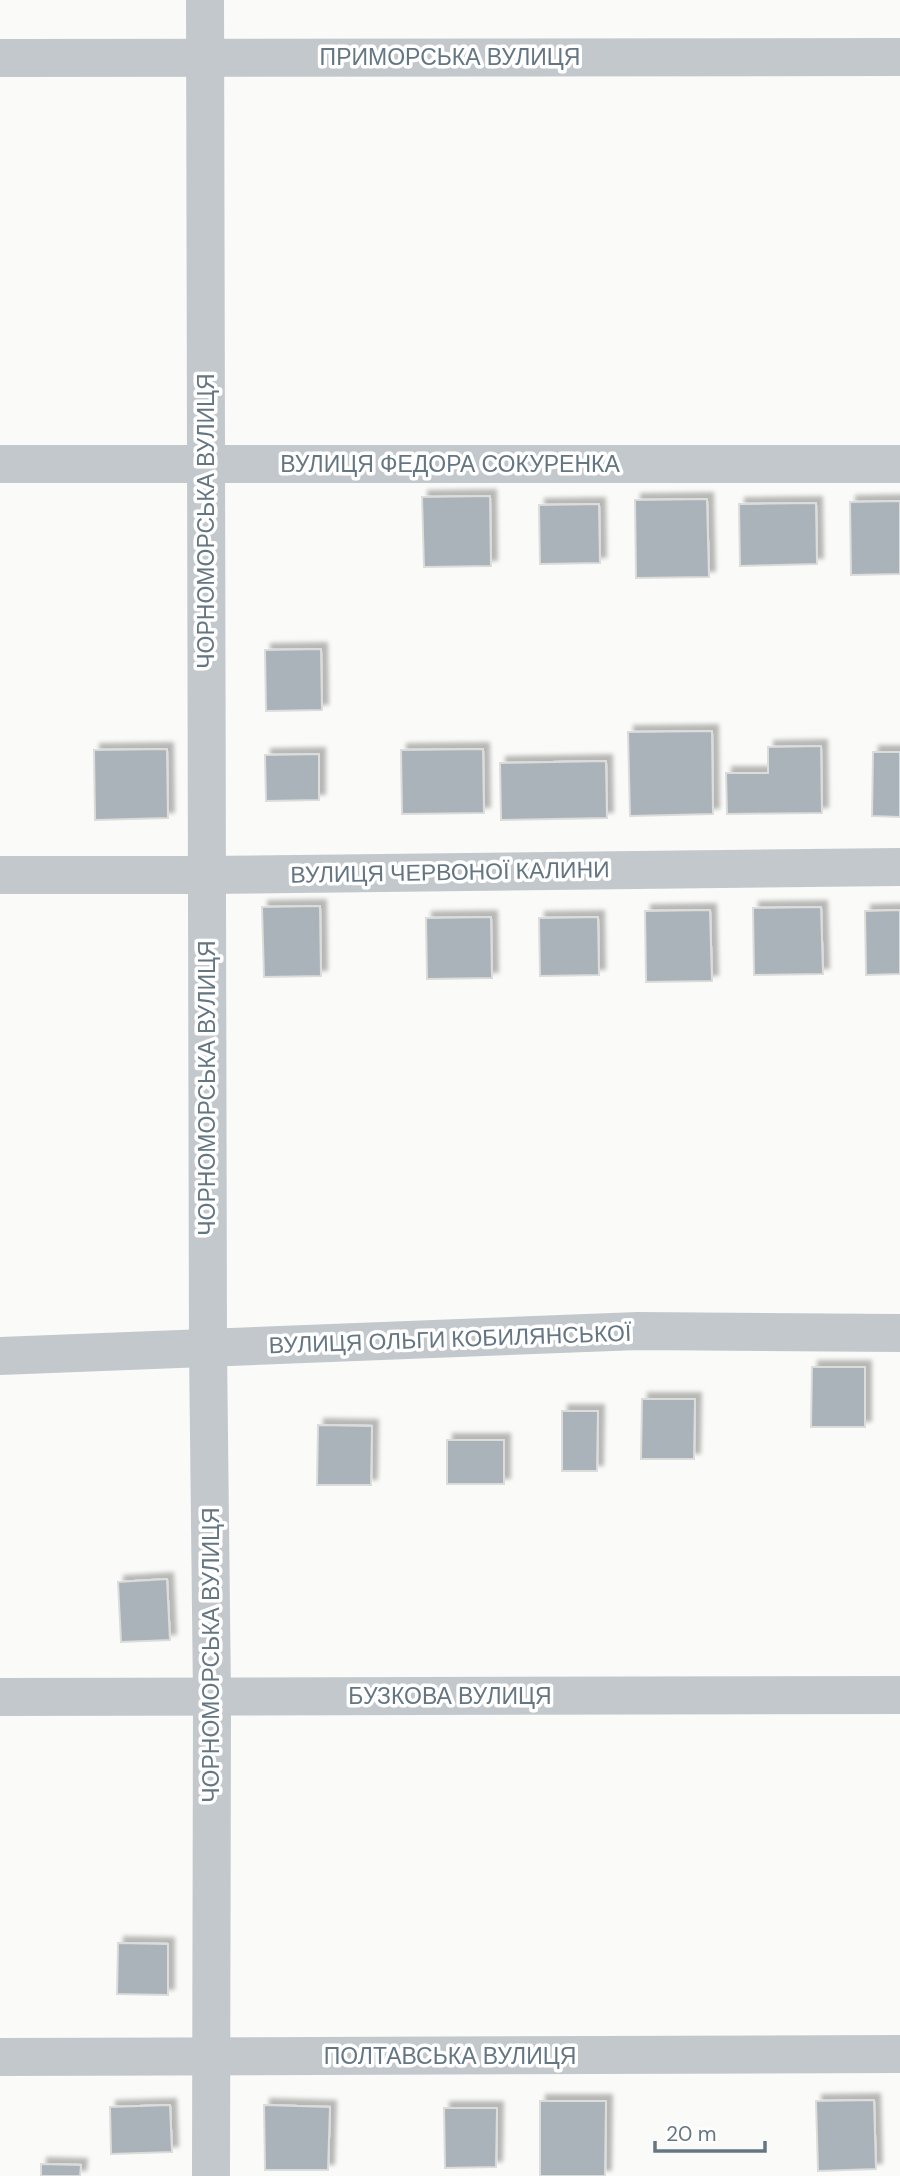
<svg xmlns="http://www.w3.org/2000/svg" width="900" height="2176" viewBox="0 0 900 2176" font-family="'DM Sans',sans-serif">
  <defs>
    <filter id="shadow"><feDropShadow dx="6" dy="-6" stdDeviation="2" flood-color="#0004"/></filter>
  </defs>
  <rect width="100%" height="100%" fill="#fafaf8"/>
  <g fill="#aab3b9" stroke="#dcdcda" stroke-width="2" filter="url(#shadow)">
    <polygon points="490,496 491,566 424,567 422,497"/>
    <polygon points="707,499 709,577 636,578 635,500"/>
    <polygon points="900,501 900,574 851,575 850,502"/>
    <polygon points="816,503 817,564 740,566 739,504"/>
    <polygon points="599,504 600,563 540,564 539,505"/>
    <polygon points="321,649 322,710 266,711 265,650"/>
    <polygon points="712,731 713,814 630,816 628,732"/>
    <polygon points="821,746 822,813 727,814 726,773 768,773 768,747"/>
    <polygon points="167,749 168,818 95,820 94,750"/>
    <polygon points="483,749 484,813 402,814 401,750"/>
    <polygon points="873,752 900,752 900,817 872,816"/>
    <polygon points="319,754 319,800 266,801 265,755"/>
    <polygon points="606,761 607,818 501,820 500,763"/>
    <polygon points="320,906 321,976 264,977 262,907"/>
    <polygon points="821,907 823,974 754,975 753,908"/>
    <polygon points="710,910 712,981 646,982 645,911"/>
    <polygon points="900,910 900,974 866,975 865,911"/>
    <polygon points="491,917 492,978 427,979 426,918"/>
    <polygon points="598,917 599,975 540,976 539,918"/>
    <polygon points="812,1367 865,1367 865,1427 811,1427"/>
    <polygon points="642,1399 695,1399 694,1459 641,1459"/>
    <polygon points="562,1411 598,1411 597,1471 562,1471"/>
    <polygon points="318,1425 372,1426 371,1485 317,1485"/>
    <rect x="447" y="1440" width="57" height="44"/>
    <polygon points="167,1579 170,1640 121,1642 118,1582"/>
    <polygon points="118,1943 168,1944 168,1995 117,1994"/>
    <polygon points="874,2100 876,2169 818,2171 816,2101"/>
    <polygon points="540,2101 606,2101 605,2176 540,2176"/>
    <polygon points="170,2105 172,2152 111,2154 110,2107"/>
    <polygon points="264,2105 330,2107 328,2170 265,2170"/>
    <polygon points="444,2108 497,2108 496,2167 445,2168"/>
    <polygon points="41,2164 81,2165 80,2176 41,2176"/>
  </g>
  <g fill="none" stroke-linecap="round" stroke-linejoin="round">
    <g stroke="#c3c8cc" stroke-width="38">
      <polyline points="205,0 208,1349 212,1697 211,2176"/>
      <polyline points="0,58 900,57"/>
      <polyline points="0,464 900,464"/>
      <polyline points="0,875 207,875 900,867"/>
      <polyline points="0,1356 638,1331 900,1333"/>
      <polyline points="0,1697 900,1695"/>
      <polyline points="0,2057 900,2054"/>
    </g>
  </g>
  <g text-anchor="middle" stroke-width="7" stroke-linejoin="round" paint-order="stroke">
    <g font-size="23" fill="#657683" stroke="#fff">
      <text x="450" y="65">ПРИМОРСЬКА ВУЛИЦЯ</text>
      <text x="450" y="472">ВУЛИЦЯ ФЕДОРА СОКУРЕНКА</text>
      <text transform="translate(206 521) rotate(-90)" y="8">ЧОРНОМОРСЬКА ВУЛИЦЯ</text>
      <text transform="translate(450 872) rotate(-1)" y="8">ВУЛИЦЯ ЧЕРВОНОЇ КАЛИНИ</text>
      <text transform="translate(207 1088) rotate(-90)" y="8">ЧОРНОМОРСЬКА ВУЛИЦЯ</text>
      <text transform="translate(450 1339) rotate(-2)" y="8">ВУЛИЦЯ ОЛЬГИ КОБИЛЯНСЬКОЇ</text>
      <text transform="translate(211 1655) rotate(-90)" y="8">ЧОРНОМОРСЬКА ВУЛИЦЯ</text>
      <text x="450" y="1704">БУЗКОВА ВУЛИЦЯ</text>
      <text x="450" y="2064">ПОЛТАВСЬКА ВУЛИЦЯ</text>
    </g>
  </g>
  <path d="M655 2141v10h110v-10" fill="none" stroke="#657683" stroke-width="3.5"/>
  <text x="666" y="2141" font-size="21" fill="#657683" stroke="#ffffff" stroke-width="5" paint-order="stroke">20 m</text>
</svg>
